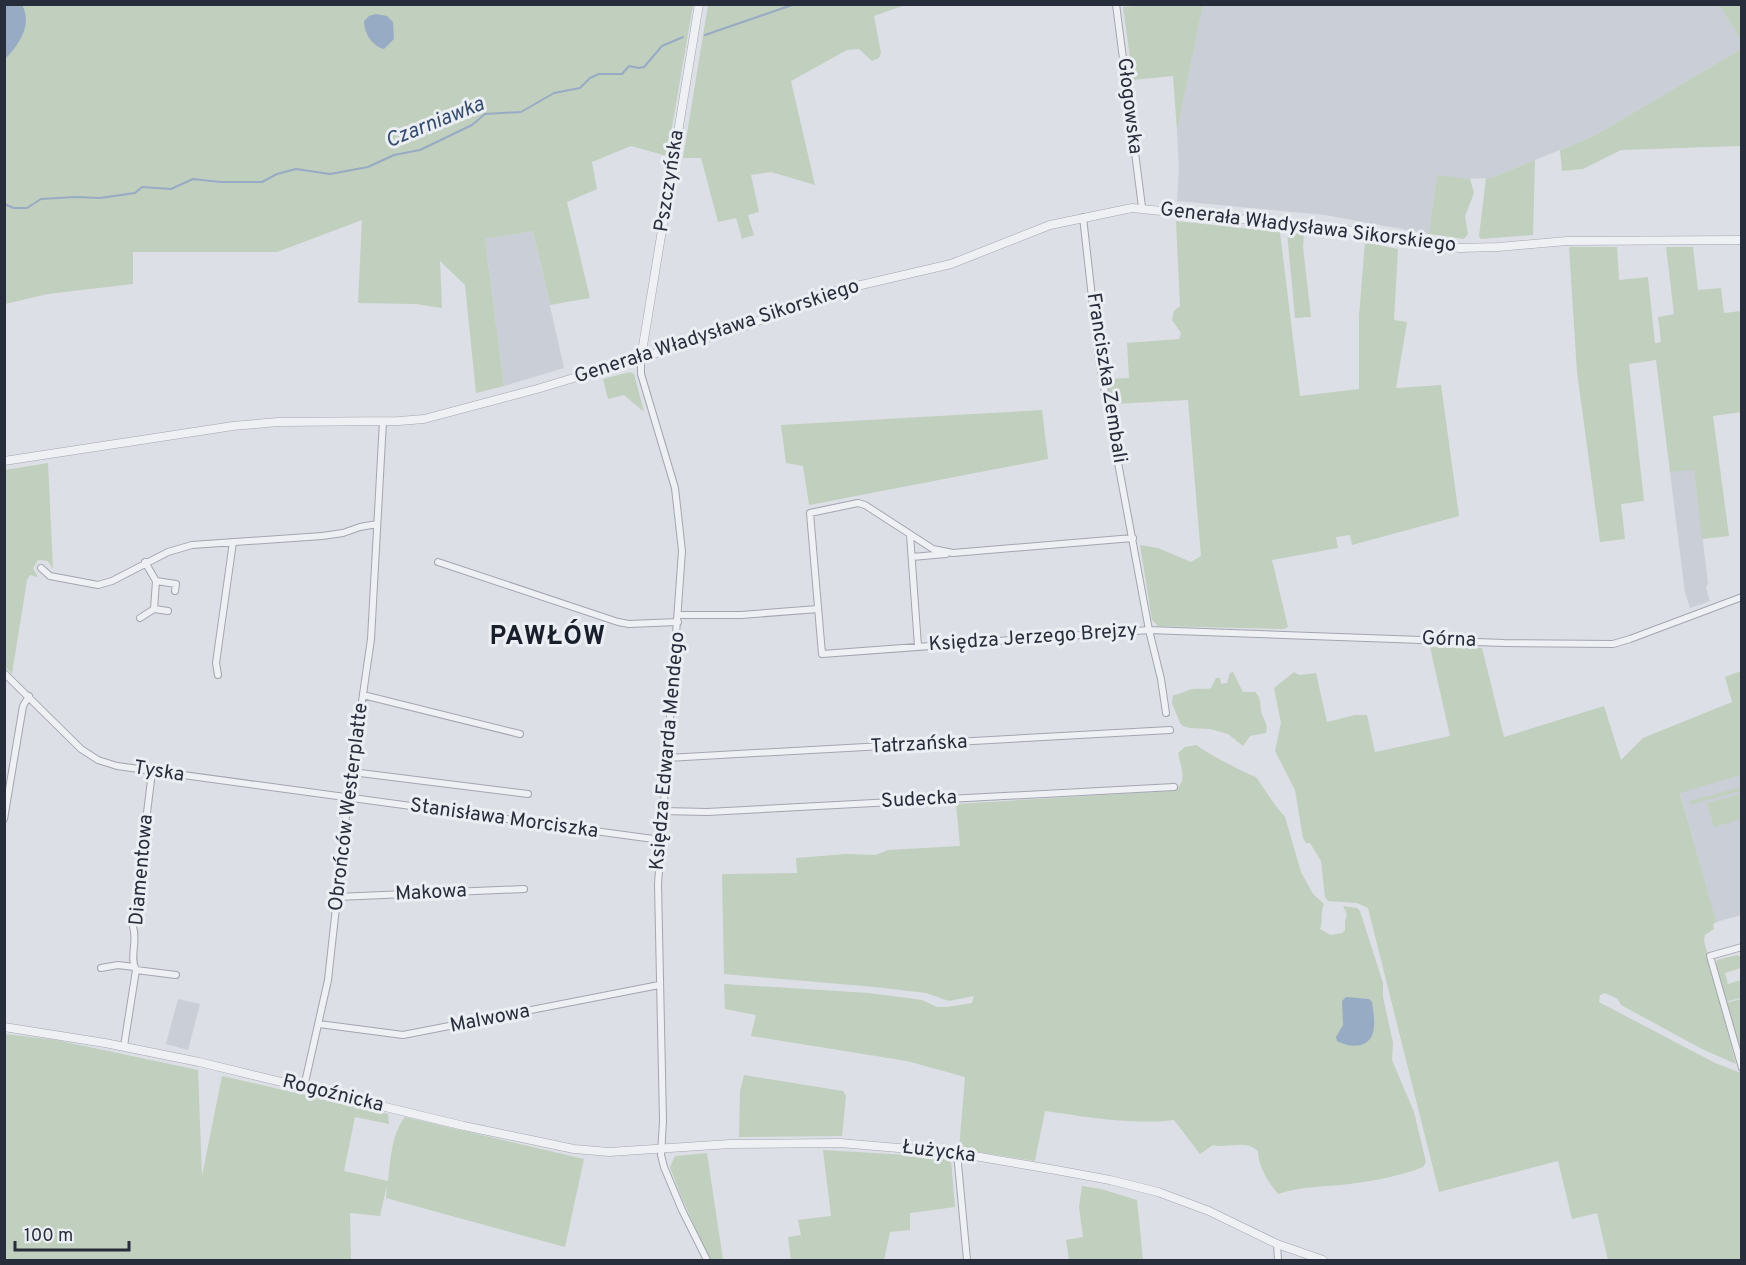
<svg xmlns="http://www.w3.org/2000/svg" width="1746" height="1265" viewBox="0 0 1746 1265" font-family="Overpass,sans-serif">
  <rect width="100%" height="100%" fill="#dcdfe5"/>
  <path fill="#caced7" d="M1203 5H1719L1741 40V49L1594 136 1491 178 1462 179 1437 176 1429 234 1325 215 1177 201 1179 168 1177 131Z
    M533 231 564 368 504 386 485 239Z
    M1694 469 1708 583 1706 588 1710 601 1690 608 1685 593 1670 472Z
    M1741 775V915L1716 922 1680 792Z
    M178 999 200 1004 188 1050 166 1044Z"/>
  <path fill="#c1cfbe" d="M4 5H693L667 156 631 146 592 162 597 189 567 202 590 298 550 305 533 231 485 239 504 386 476 393 465 285 440 261 442 308 416 304 358 303 362 220 277 252H133V284L48 294 5 304Z
    M708 5H905L874 16 881 53 879 58 872 61 859 49 847 50 791 81 815 185 771 172 751 175 759 212 748 215 754 235 742 239 736 218 718 222 701 158H683Z
    M1148 5H1203L1177 131 1173 76 1133 80 1123 7Z
    M1719 5H1741V40Z
    M1741 49V146L1621 150 1583 169 1562 171 1560 150 1594 136Z
    M1535 160 1533 235 1481 239 1479 236 1486 178H1491Z
    M1437 175 1470 179 1474 193 1465 216 1468 234 1464 239 1429 234Z
    M1176 221 1280 232 1300 396 1359 389V316L1365 242 1398 249 1394 320 1407 322 1396 388 1441 385 1459 516 1352 545 1350 535 1336 537 1338 548 1272 560 1288 627 1284 629 1158 626 1152 620 1140 545 1158 548 1191 562 1201 556 1188 400 1115 404 1117 417 1114 418 1101 346 1104 345 1109 379 1129 378 1127 343 1179 339 1181 333 1172 320 1174 311 1180 306Z
    M1287 232 1304 234 1303 247 1311 317 1295 318Z
    M1569 247H1617L1619 280 1648 277 1655 343 1661 342 1658 317 1674 314 1666 247H1693L1698 290 1721 288 1724 313 1741 311V412L1713 416 1729 536 1702 539 1694 470 1670 472 1656 360 1629 364 1644 501 1621 504 1625 539 1600 542 1577 372Z
    M630 372 634 374 644 412 624 395 608 399 603 379Z
    M1042 410 1048 459 809 505 803 466 786 463 781 425Z
    M48 463 53 569 48 561 38 560 33 568 38 577 30 575 27 580 12 674 4 666 5 470Z
    M1430 647 1482 648 1504 737 1604 706 1621 760 1643 738 1732 702 1725 677 1741 671V775L1680 793 1716 921H1718L1713 924 1714 929 1705 935 1704 941 1736 1064 1702 1049 1621 1005 1618 999 1605 993 1600 995 1599 1002 1715 1063 1741 1073V1260H1608L1597 1213 1572 1219 1558 1161 1439 1192 1368 908 1357 903 1328 901 1325 897 1321 861 1310 843H1306L1303 838 1295 790 1275 751 1281 723 1274 688 1294 672 1299 675 1316 673 1327 722 1355 715H1367L1375 752 1450 736Z
    M1233 672 1243 692H1255C1261 698 1260 702 1261 710 1262 719 1269 723 1266 733L1250 736 1243 746 1228 734 1210 729 1190 728 1183 726 1180 723 1172 703 1173 695C1181 695 1187 689 1194 689 1201 688 1205 690 1211 688L1216 678H1220L1221 684 1227 683 1230 673Z
    M1197 745C1202 751 1249 775 1256 777L1275 805 1285 817 1301 872 1313 894 1324 904C1320 913 1323 922 1320 929L1331 935 1342 933 1345 930V921L1347 914 1343 906 1357 908 1360 911 1383 983V997L1393 1043 1392 1060 1414 1112 1426 1162 1423 1167C1400 1176 1374 1181 1349 1184 1326 1187 1301 1186 1278 1194 1268 1182 1258 1166 1258 1151 1244 1139 1228 1149 1213 1145L1200 1154 1174 1120C1131 1125 1087 1117 1045 1111L1035 1161 959 1149 965 1077 907 1061 751 1036 756 1015 725 1009 724 984 869 993 922 1000 937 1007H947L972 1003 974 996 949 1001 926 993 875 987 724 974 722 874 797 873 796 858 846 854 876 855 888 850 960 846 956 804 1170 791C1190 785 1181 769 1178 753L1185 747Z
    M1741 787V791L1690 805 1689 801Z
    M1741 794V819L1714 827 1707 803Z
    M1737 955 1741 957V968L1725 973 1728 984 1741 980V998L1725 1002 1716 963 1717 960Z
    M1741 999V1063L1725 1003Z
    M5 1034 56 1040 198 1070 202 1176 222 1076 388 1114 389 1124 355 1117 344 1171 388 1181C391 1159 391 1135 405 1117L584 1159 565 1247 386 1198 387 1185 380 1216 350 1213 351 1260H5Z
    M744 1075 843 1091 846 1096 842 1136 739 1137 740 1091Z
    M823 1150 908 1155 951 1160 955 1207 910 1213V1230L890 1232 884 1260H791L788 1237 801 1235 798 1220 831 1216Z
    M707 1153 723 1260H710L680 1194 670 1167 675 1156Z
    M1082 1186 1101 1189 1137 1200 1143 1260H1069L1066 1240 1083 1237 1079 1207Z"/>
  <path fill="#98abc4" d="M5 4 22 5C33 25 19 45 5 59Z
    M376 14 387 16 393 22 394 39 384 49C372 46 364 33 364 21L369 16Z
    M1346 997 1369 999 1372 1002C1374 1016 1379 1040 1361 1045 1352 1047 1345 1045 1337 1041L1336 1037 1343 1025 1342 1001Z"/>
  <g fill="none" stroke-linecap="round" stroke-linejoin="round">
    <path stroke="#98abc4" stroke-width="2" d="M705 35 795 4
      M4 204 14 208H27L41 199 76 197 100 198 135 193 142 187 171 189 193 179 220 182H262L277 174 296 169 330 174 368 167 394 155 420 150 472 125 485 114 521 112 554 93 580 88 590 78 599 74H622L629 66 639 68 644 67 662 46 683 37"/>
    <g stroke="#a2a6af" stroke-width="8">
      <path id="minor" d="M1116 4 1142 207
        M1083 217 1099 360 1149 630 1161 679 1166 713
        M641 358V374L675 488 682 551 658 884 663 1121 661 1155 664 1167 682 1210 707 1260
        M910 535 918 646
        M1133 538 953 553 933 549 865 505 858 503 810 513 822 654 1149 630 1504 643 1613 644 1630 639 1742 597
        M912 557 946 554
        M145 562 156 581 154 609 168 611
        M438 562 618 622 629 624 678 622
        M41 568 50 576 98 585 112 581 168 552 192 545 322 536 343 533 360 527 377 524
        M156 581 176 584 175 591
        M679 615H741L818 609
        M140 618 154 609
        M4 673 81 749 98 760 117 766 661 840
        M218 675 216 663 233 542
        M363 695 520 734
        M667 758 1170 730
        M352 772 528 794
        M663 811 707 812 1174 787
        M4 819 23 706 29 696
        M337 897 524 889
        M1742 947 1710 956 1742 1068
        M101 968 118 965 134 967
        M136 970C129 957 138 941 133 927L152 772
        M319 1024 403 1035 659 985
        M124 1046 136 970 176 975
        M304 1087 328 980 348 798 371 639 383 421
        M957 1153 967 1260
        M1277 1244 1278 1260"/>
    </g>
    <g stroke="#a2a6af" stroke-width="9">
      <path id="tertiary" d="M641 358 699 4
        M4 461 233 426 278 422 399 421 424 419 537 389 743 327 831 292 951 264 1050 225 1132 208 1347 230 1430 245 1460 248 1498 247 1567 241 1742 240
        M4 1027 105 1043 199 1062 464 1126 574 1149 609 1152 730 1144 840 1143 957 1153 1056 1170 1110 1180 1158 1192 1209 1211 1277 1244 1323 1260"/>
    </g>
    <use href="#minor" stroke="#eef0f4" stroke-width="6"/>
    <use href="#tertiary" stroke="#eef0f4" stroke-width="8"/>
  </g>
  <g text-anchor="middle" dominant-baseline="central" stroke-width="6" stroke-linejoin="round" paint-order="stroke">
    <g font-size="20" fill="#272d3b" stroke="#ebeef3">
      <text transform="translate(1129 106) rotate(83)">Głogowska</text>
      <text transform="translate(670 181) rotate(-81)">Pszczyńska</text>
      <text transform="translate(1308 228) rotate(7)">Generała Władysława Sikorskiego</text>
      <text transform="translate(717 332) rotate(-18)">Generała Władysława Sikorskiego</text>
      <text transform="translate(1106 378) rotate(81)">Franciszka Zembali</text>
      <text transform="translate(1033 638) rotate(-4)">Księdza Jerzego Brejzy</text>
      <text transform="translate(1449 640) rotate(2)">Górna</text>
      <text transform="translate(919 745) rotate(-3)">Tatrzańska</text>
      <text transform="translate(668 751) rotate(-85)">Księdza Edwarda Mendego</text>
      <text transform="translate(159 772) rotate(9)">Tyska</text>
      <text transform="translate(919 800) rotate(-3)">Sudecka</text>
      <text transform="translate(349 807) rotate(-83)">Obrońców Westerplatte</text>
      <text transform="translate(504 819) rotate(8)">Stanisława Morciszka</text>
      <text transform="translate(142 870) rotate(-85)">Diamentowa</text>
      <text transform="translate(431 893) rotate(-3)">Makowa</text>
      <text transform="translate(490 1019) rotate(-11)">Malwowa</text>
      <text transform="translate(333 1094) rotate(14)">Rogoźnicka</text>
      <text transform="translate(939 1152) rotate(7)">Łużycka</text>
    </g>
    <g font-size="21" font-style="italic" fill="#334a6c" stroke="#ebeef3">
      <text transform="translate(435 123) rotate(-22)">Czarniawka</text>
    </g>
    <g font-size="26" font-weight="bold" letter-spacing="1.5" fill="#191e2b" stroke="#ebeef3">
      <text x="548" y="637">PAWŁÓW</text>
    </g>
  </g>
  <rect width="1746" height="1265" fill="none" stroke="#272d3b" stroke-width="12"/>
  <path d="M15 1241v9h114v-9" fill="none" stroke="#272d3b" stroke-width="3"/>
  <text x="24" y="1241" font-size="18" fill="#272d3b" stroke="#ebeef3" stroke-width="4.5" paint-order="stroke">100 m</text>
</svg>
